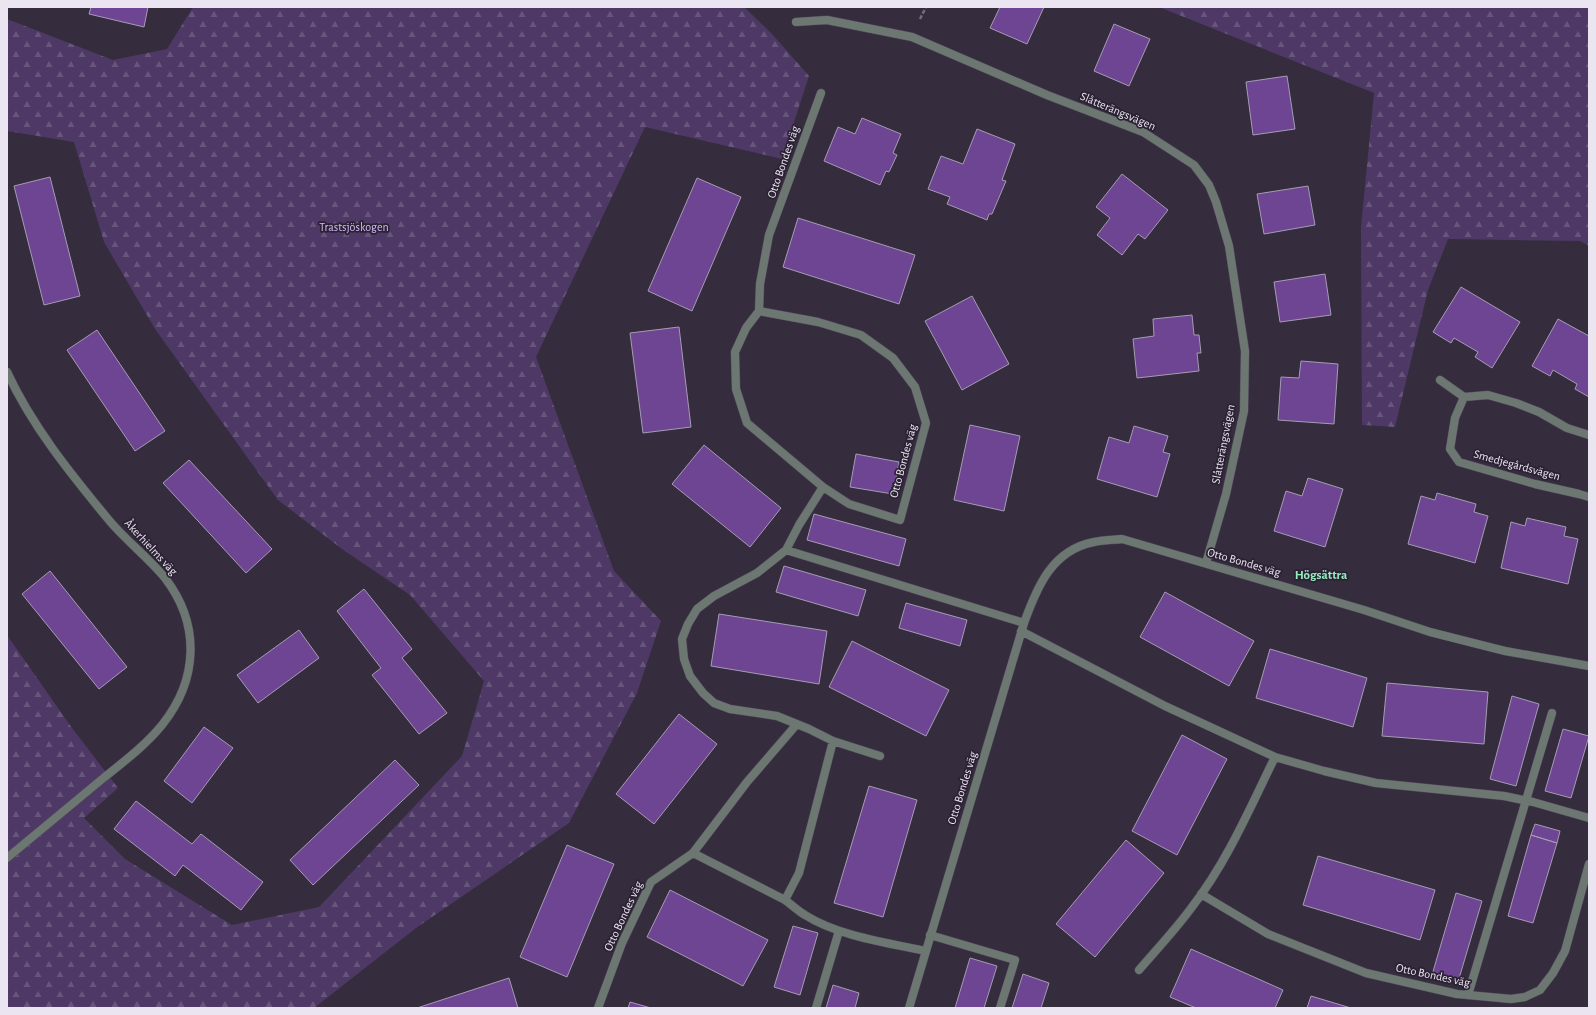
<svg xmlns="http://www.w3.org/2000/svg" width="1596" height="1015" viewBox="0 0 1596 1015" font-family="'Alegreya Sans',sans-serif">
  <defs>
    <pattern id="forest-firs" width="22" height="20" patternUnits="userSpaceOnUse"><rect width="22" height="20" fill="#4e3865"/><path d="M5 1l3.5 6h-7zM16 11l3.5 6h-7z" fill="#68557c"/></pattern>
  </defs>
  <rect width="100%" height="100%" fill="#352c3e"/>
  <path fill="url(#forest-firs)" d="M193 7H744L772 34 809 76 782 159 645 127 536 357 614 571 661 621 637 693 569 823 416 928 314 1008H7V635L72 728 118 788 84 818 125 859 232 925 319 907 462 756 484 681 410 595 342 549 278 500 155 329 104 242 74 142 7 131V19L113 60 167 49Z
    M1159 7H1589V246L1580 241 1448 239 1428 290 1395 427 1362 425 1361 227 1374 93Z"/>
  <path fill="#6d4592" stroke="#a69cb3" d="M91 7H148L144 27 89 14Z
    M1000 7H1044L1027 44 990 28Z
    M1114 24 1150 39 1129 86 1094 71Z
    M1287 76 1295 129 1253 135 1246 82Z
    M862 118 901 134 893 153 897 155 889 172 886 171 880 185 824 161 838 127 855 134Z
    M977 129 1015 144 1002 180 1006 181 992 214H989L987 220 947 204 950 197 928 189 941 156 963 164Z
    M1122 174 1168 210 1145 239 1138 234 1122 255 1097 235 1110 218 1096 207Z
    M50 177 80 296 44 305 14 186Z
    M697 178 741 197 692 311 648 291Z
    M1308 186 1315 225 1264 234 1257 194Z
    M798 218 915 255 899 304 783 267Z
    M1325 274 1331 315 1280 322 1274 282Z
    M1461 287 1520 322 1492 368 1475 357 1478 352 1454 338 1451 343 1433 332Z
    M972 296 1009 364 962 390 925 321Z
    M1192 315 1194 335H1199L1201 353H1197L1199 371 1137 378 1133 339 1154 336 1153 319Z
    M1558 319 1589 336V397L1575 389 1577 384 1553 370 1550 376 1532 366Z
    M679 327 691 427 643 433 630 333Z
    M97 330 165 431 135 451 67 350Z
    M1301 361 1338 364 1334 424 1278 420 1281 377 1299 378Z
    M970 425 1020 436 1004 511 954 500Z
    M1134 426 1168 436 1163 452 1170 454 1157 497 1097 479 1109 437 1129 443Z
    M704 445 781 508 750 547 672 484Z
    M856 454 899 462 893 494 850 487Z
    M189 460 272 549 246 573 163 483Z
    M1308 478 1343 489 1325 547 1274 531 1286 491 1302 496Z
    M1437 493 1476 504 1474 512 1488 516 1475 563 1408 544 1421 496 1435 500Z
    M814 514 906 539 899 566 807 540Z
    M1527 518 1566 527 1564 536 1578 539 1568 584 1501 568 1511 522 1525 526Z
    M784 566 866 590 858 616 776 592Z
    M50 571 127 667 99 689 22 594Z
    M364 589 412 649 402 658 447 713 419 734 372 675 381 668 337 611Z
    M1165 592 1254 641 1229 686 1140 637Z
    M906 603 967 620 960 646 899 628Z
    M719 614 827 631 819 684 711 666Z
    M299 630 319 658 258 703 237 675Z
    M852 641 949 690 926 736 829 687Z
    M1270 649 1367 678 1353 727 1256 698Z
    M1387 683 1488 692 1484 744 1382 736Z
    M1512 696 1539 704 1516 786 1490 779Z
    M679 714 717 744 654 824 616 794Z
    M204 727 233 748 192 803 164 781Z
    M1563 729 1589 736 1571 798 1545 791Z
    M1182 735 1227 759 1177 855 1132 831Z
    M395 760 419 785 313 885 290 860Z
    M869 786 917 800 883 917 834 903Z
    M136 801 192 844 201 834 263 882 241 910 183 865 175 876 114 829Z
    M1535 824 1560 831 1557 843 1531 835Z
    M1531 835 1557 843 1533 923 1508 916Z
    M1126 840 1164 873 1095 957 1056 924Z
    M567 845 614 864 567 977 520 957Z
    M1318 856 1435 890 1420 940 1303 905Z
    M670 890 768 940 743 986 647 937Z
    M1456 893 1482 901 1458 982 1432 975Z
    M793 926 818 933 800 995 774 987Z
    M1191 949 1283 990 1275 1008H1196L1170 997Z
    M970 958 997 966 984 1008H955Z
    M1023 974 1049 983 1041 1008H1012Z
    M509 978 518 1008H417Z
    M833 985 859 993 855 1008H826Z
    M1311 996 1351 1008H1307Z
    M630 1002 651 1008H628Z"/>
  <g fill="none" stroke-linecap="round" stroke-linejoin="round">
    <g stroke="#524a5b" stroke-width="9">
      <path id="service" d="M930 935 1015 960 1000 1008
        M1468 995 1552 713"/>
    </g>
    <g stroke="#524a5b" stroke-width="9">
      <path id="minor" d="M796 22 827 20 912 37 1047 95 1143 132 1194 165 1209 185 1216 202 1229 246 1245 351 1244 411 1226 494 1206 563
        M821 93 769 235 760 284 759 311 746 328 735 352 736 389 747 423 823 487
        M759 311 818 322 861 335 893 358 915 387 926 423 900 520 849 504 823 487 799 525 786 550 757 573 714 596 697 609 688 624 682 639 684 659 690 676 703 693 714 703 730 709 777 716 809 729 833 741 880 756
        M7 372C32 426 70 473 108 519 125 540 148 557 165 578 201 625 198 680 162 725 145 746 122 763 101 780 70 806 38 832 7 858
        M1440 380 1464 397 1488 395 1516 403 1539 412 1567 428 1589 435
        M1464 397 1455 418 1450 449 1459 462 1535 484 1579 494 1589 497
        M786 550 1024 623
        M1021 631 1165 706 1275 757 1324 771 1376 783 1504 796 1533 802 1589 818
        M833 741 799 873 785 900C792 905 798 911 805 915 838 936 888 943 926 951
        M1201 894 1268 934 1366 973 1457 994 1511 999 1525 997 1540 990 1553 973 1565 951 1589 864
        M785 900 693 853 747 782 797 724
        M1139 970C1157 949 1176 929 1192 907 1227 862 1250 808 1275 757
        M598 1008 622 943 651 882 693 853
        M816 1008 839 931
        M909 1008 1024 623C1037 587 1052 550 1094 542 1103 540 1113 540 1122 539L1364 610 1430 632 1505 651 1589 666"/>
    </g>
    <path stroke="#756d7d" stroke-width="2.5" stroke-dasharray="4 2" stroke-linecap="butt" d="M920 19 926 7"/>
    <use href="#service" stroke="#6d7772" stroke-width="8"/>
    <use href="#minor" stroke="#6d7772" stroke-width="8"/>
  </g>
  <g text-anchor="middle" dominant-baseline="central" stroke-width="3.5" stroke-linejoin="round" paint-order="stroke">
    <g font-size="12" fill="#ebe5f1" stroke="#2b2234">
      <text transform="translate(1118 111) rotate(23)">Slåtterängsvägen</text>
      <text transform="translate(783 162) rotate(-71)">Otto Bondes väg</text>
      <text transform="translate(1223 444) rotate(-79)">Slåtterängsvägen</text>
      <text transform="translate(903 461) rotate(-75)">Otto Bondes väg</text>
      <text transform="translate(1517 465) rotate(15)">Smedjegårdsvägen</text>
      <text transform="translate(151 547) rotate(47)">Åkerhielms väg</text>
      <text transform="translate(1244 562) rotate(16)">Otto Bondes väg</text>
      <text transform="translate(962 788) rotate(-73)">Otto Bondes väg</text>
      <text transform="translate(623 916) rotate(-65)">Otto Bondes väg</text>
      <text transform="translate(1433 975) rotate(12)">Otto Bondes väg</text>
    </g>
    <g font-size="12" fill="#d8bafa" stroke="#2b2234">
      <text x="354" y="227">Trastsjöskogen</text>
    </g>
    <g font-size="13" font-weight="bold" fill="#98ecc2" stroke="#2b2234">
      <text x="1321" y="575">Högsättra</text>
    </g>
  </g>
  <rect width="1596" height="1015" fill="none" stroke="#ebe5f1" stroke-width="16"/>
</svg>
